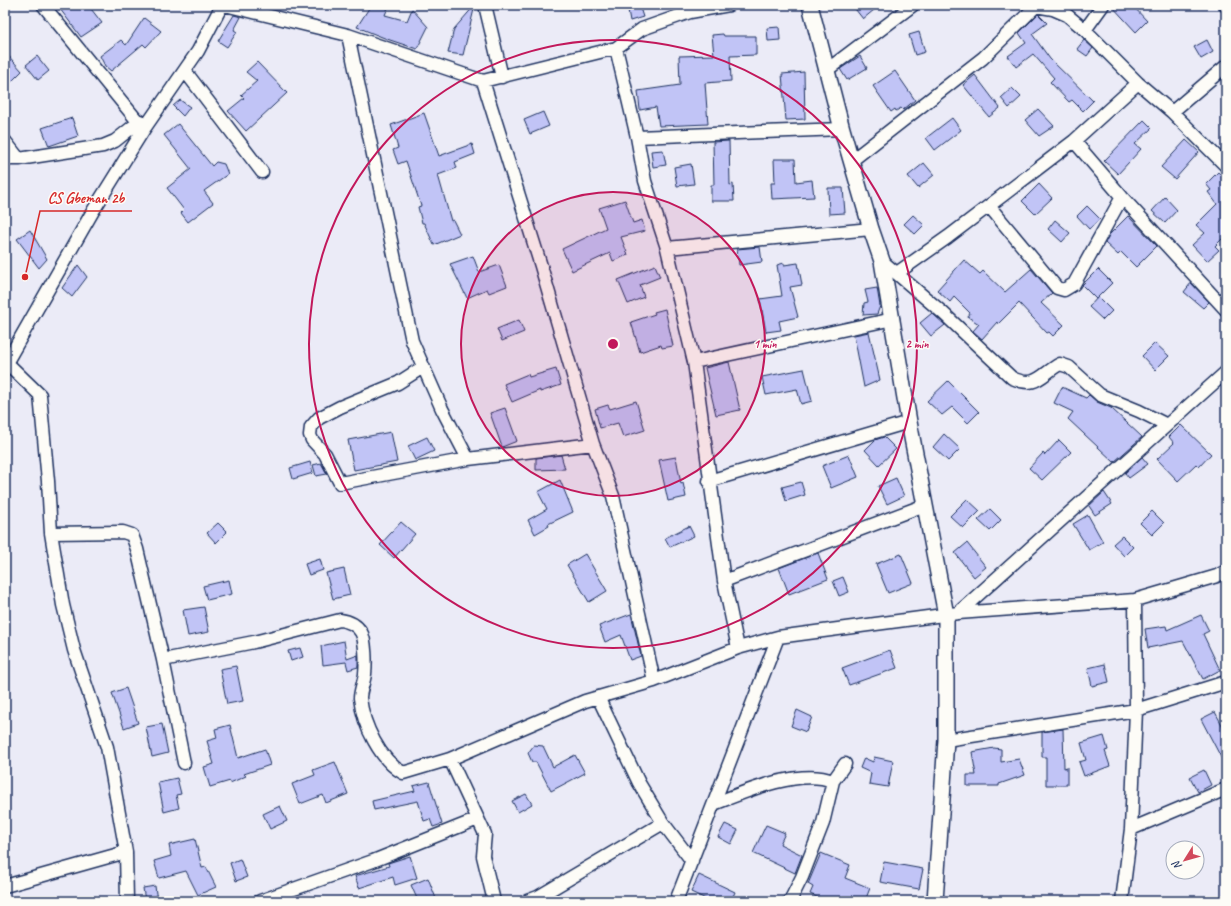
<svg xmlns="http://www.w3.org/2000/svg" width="1231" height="906" viewBox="0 0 1231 906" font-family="Caveat,sans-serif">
  <rect width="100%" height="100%" fill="#ebebf7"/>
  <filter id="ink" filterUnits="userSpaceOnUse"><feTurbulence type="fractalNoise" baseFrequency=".025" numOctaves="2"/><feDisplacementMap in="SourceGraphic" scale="8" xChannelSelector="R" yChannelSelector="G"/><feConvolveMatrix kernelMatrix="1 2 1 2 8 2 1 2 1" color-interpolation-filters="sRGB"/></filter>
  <g filter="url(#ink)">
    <path fill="#c1c4f6" stroke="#1b2f5e" d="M57 5H88L102 23 81 37Z
      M371 5H389L385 15 407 21 412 9 428 27 417 49 387 39 357 27Z
      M475 5 463 55 448 53 454 29Z
      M852 5H880L863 19Z
      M1111 5H1132L1147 21 1136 32Z
      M640 8 643 17 630 21 628 10Z
      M1038 14 1047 23 1032 34 1050 59 1093 101 1083 111 1072 100 1069 102 1050 82 1054 78 1033 54 1016 67 1008 56 1026 43 1019 33Z
      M234 15 241 17 234 30 237 32 227 47 218 41Z
      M144 18 161 31 146 47 143 44 111 71 105 66 100 56 121 40 126 45Z
      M779 27 780 40 768 41 767 28Z
      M919 32 925 52 915 55 909 35Z
      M723 34 724 36H756V55L730 56 731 81 705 83 708 124 659 126 656 107 640 110 638 91 680 85 679 56 714 55 712 35Z
      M1084 40 1093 48 1087 56 1077 49Z
      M1207 40 1213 52 1201 59 1194 47Z
      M5 52 22 71 10 83 5 77Z
      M37 56 49 71 38 80 26 65Z
      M860 56 867 68 847 80 840 69Z
      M257 62 287 93 246 131 228 111 244 98 241 95 257 81 246 72Z
      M895 71 915 100 903 110 901 108 896 111 895 109 891 112 873 86Z
      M804 72 805 119 786 120 782 74Z
      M975 75 1000 108 989 117 963 85Z
      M1012 88 1021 97 1009 108 1001 98Z
      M180 100 190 107 183 116 173 106Z
      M1038 109 1054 126 1039 136 1025 120Z
      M543 112 549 126 530 134 524 120Z
      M424 113 439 156 472 144 475 154 455 162 457 168 438 175 451 221 453 220 460 234 434 245 424 223H422L418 207 421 206 406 161 398 164 393 150 398 148 391 125Z
      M72 118 78 136 49 146 42 128Z
      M952 118 961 130 935 150 926 138Z
      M1144 120 1152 128 1135 144 1141 149 1118 174 1104 161Z
      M178 124 212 166 216 162 224 164 228 174 204 191 213 203 188 222 181 213 184 210 167 188 191 169 164 135Z
      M1186 140 1199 152 1175 179 1161 167Z
      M729 141 730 185 733 184 734 201H711V185H714L713 142Z
      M663 150 666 165 653 167 651 151Z
      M774 159H795L796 182 812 180 814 197 772 199 771 183H775Z
      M924 163 934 175 918 188 908 176Z
      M691 164 694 184 677 186 674 167Z
      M1218 172 1226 180V235L1215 246 1219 250 1207 261 1192 245 1205 233 1196 225 1217 204 1208 192 1211 190 1206 184Z
      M1039 184 1052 198 1035 214 1022 201Z
      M828 188H843L845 213 829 214Z
      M1165 197 1177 210 1165 223 1152 211Z
      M625 200 633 223 642 220 645 231 621 237 628 255 613 261 610 253 572 271 562 249 606 228 599 208Z
      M1087 206 1100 219 1089 229 1077 216Z
      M913 215 924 225 915 234 904 224Z
      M1128 216 1157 246 1136 267 1121 252 1118 255 1105 243 1109 235Z
      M1055 220 1070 233 1062 242 1048 229Z
      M30 230 47 259 39 268 17 239Z
      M760 247 762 262 739 265 737 249Z
      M473 256 479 272 499 265 507 286 489 293 487 289 467 298 450 264Z
      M964 260 980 274 983 271 1005 292 1031 269 1052 293 1041 303 1064 325 1053 336 1049 332 1047 333 1019 303 998 324 997 322 982 339 973 331 979 324 968 317 970 313 954 297 950 302 937 290Z
      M784 263V265L798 263 802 285 790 287 798 317 779 321 781 330 766 332 760 299 782 296 777 265Z
      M78 265 87 277 72 297 62 288Z
      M655 265 660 277 640 285 644 297 628 304 618 280Z
      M1098 269 1112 283 1096 299 1082 285Z
      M1191 283 1209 302 1203 308 1184 292Z
      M877 288 880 306 877 314 863 315 864 303 868 302 865 290Z
      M1098 297 1112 311 1103 320 1089 307Z
      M665 309 673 346 662 348 661 345 640 352 631 322 655 314 654 312Z
      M932 313 945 325 931 336 920 323Z
      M519 320 524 332 502 341 497 329Z
      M869 332 880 380 864 387 854 335Z
      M1155 343 1169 356 1155 370 1142 356Z
      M729 362 740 410 716 415 705 368Z
      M556 369 561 385 540 392V390L512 402 504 384 528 374 529 377Z
      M804 369 812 401 801 404 797 389 766 395 762 377Z
      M948 381 979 412 968 423 952 407 942 415 927 401Z
      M1062 387 1086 398 1089 395 1097 402 1111 408 1142 437 1114 462 1068 419 1073 412 1054 403Z
      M636 401 645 430 623 437 618 423 600 428 595 409 608 405 610 409Z
      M505 408 517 441 502 447 490 413Z
      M1181 425 1211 454 1199 467 1196 464 1178 481 1157 459 1174 443 1169 437Z
      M391 432 397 462 354 470 348 440Z
      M944 434 960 449 948 461 933 447Z
      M427 437 434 451 415 460 408 446Z
      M884 437 896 449 879 465 865 450 875 440Z
      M1059 440 1071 452 1042 480 1029 468 1043 453 1045 455Z
      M561 455 565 469 536 470V458Z
      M849 455 858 477 831 488 822 466Z
      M676 457 681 484 683 483 686 497 668 501 659 460Z
      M1142 457 1148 464 1129 478 1125 473Z
      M310 462 313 473 293 479 290 468Z
      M321 463 327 474 316 476 313 465Z
      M896 478 904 496 887 504 878 486Z
      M560 480 573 512 548 524 549 526 535 534 528 520 547 509 538 492Z
      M801 482 805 495 786 501 782 487Z
      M1104 492 1112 504 1095 515 1089 506Z
      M967 499 980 511 963 528 950 516Z
      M990 509 1001 520 990 531 978 520Z
      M1152 511 1164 523 1152 535 1140 523Z
      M1088 515 1103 542 1089 550 1073 524Z
      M401 522 415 534 394 558 380 545Z
      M218 523 227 532 216 543 207 533Z
      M689 526 694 536 670 547 665 538Z
      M1122 536 1133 547 1124 556 1113 544Z
      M967 543 986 567 974 577 955 553Z
      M818 553 828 579 789 594 779 568Z
      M585 554 607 591 589 602 567 565Z
      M901 554 913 583 888 593 876 564Z
      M320 559 323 570 309 575 305 564Z
      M344 569 350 595 333 599 326 573Z
      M843 577 849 592 839 596 833 581Z
      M229 580 232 594 207 600 203 586Z
      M204 607 209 632 188 636 183 610Z
      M631 614 641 656 630 660 621 635 605 642 599 626Z
      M1201 615 1209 631 1203 634 1220 670 1203 679 1183 641 1148 648 1145 629 1166 626 1167 630Z
      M344 641 347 659 358 655V667L348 670 346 662 323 665 321 646Z
      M300 648 303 657 291 661 288 651Z
      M890 650 897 668 849 685 842 668Z
      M1105 664 1109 682 1092 686 1088 668Z
      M236 666 243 701 227 704 220 669Z
      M126 688 138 723 124 728 112 693Z
      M797 710 812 717 806 732 791 726Z
      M1215 712 1226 732V767L1201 719Z
      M162 724 168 753 152 757 146 727Z
      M230 725 238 758 265 749 270 765 244 774 246 776 230 783V781L210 787 204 767 214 764 207 741 217 738 215 729Z
      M1063 729 1064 768 1067 767V785H1046V757H1042V732Z
      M1104 736 1108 750 1105 751 1110 766 1084 776 1079 762 1086 760 1081 743Z
      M534 745 543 746 553 767 575 755 585 773 551 791 536 762H532L528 753Z
      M994 748 1001 749V762L1019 759 1025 775 999 784V786H967V775H976L972 752Z
      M874 757 893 761 888 787 869 784 871 773 860 768 864 758 873 762Z
      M335 762 348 794 326 803 323 795 300 804 292 784 315 775 313 770Z
      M1204 770 1211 785 1198 792 1190 777Z
      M177 778 181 794 176 795 179 808 164 812 158 782Z
      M429 782 442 824 433 827 430 819 424 821 418 801 374 810 372 801 415 791 413 786Z
      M526 794 532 804 518 812 512 801Z
      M280 806 287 821 270 829 263 814Z
      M725 824 738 830 731 844 718 837Z
      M766 825 785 833 780 844 802 855 795 873 753 853Z
      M195 839 202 868 206 867 216 887 198 895 186 871 159 878 154 861 171 856 169 845Z
      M821 853 850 865 845 878 870 888 865 901H826L810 894 813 887 808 884Z
      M410 856 417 878 395 885 393 877 359 888 355 876 389 866 388 863Z
      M240 859 247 877 236 881 230 863Z
      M884 862 923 869 919 889 880 882Z
      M699 875 735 892 731 901H710L691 892Z
      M428 878 437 901H418L411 885Z
      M155 886 157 901H145L143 888Z"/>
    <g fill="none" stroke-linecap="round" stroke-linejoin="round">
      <g stroke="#1b2f5e" stroke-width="15">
        <path id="minor" d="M43 5 144 129
          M225 5 348 35 483 81 616 48 642 29 690 12 729 5
          M485 5 502 77
          M1225 5 1226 6
          M1085 30 1103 5
          M348 35 412 341 442 409 468 459
          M616 48 637 137 645 181 667 248 694 362 724 581 738 648
          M827 70 913 5
          M185 71 262 172
          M483 81 541 266 593 444 613 496 654 681
          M1172 112 1226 66
          M637 137 842 129
          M5 141 19 159
          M1074 141 1122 197 1226 310
          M5 159H19L103 146 115 141 140 121
          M851 161 983 58 1036 6 1053 9 1067 15 1085 30 1138 83 1172 112 1226 166
          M989 206 1057 288 1064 290 1074 284 1122 197
          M667 248 871 229
          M882 261 943 313 1012 378C1037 389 1040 375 1060 364L1069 367 1100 395 1139 411 1167 425
          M897 273 948 237 1074 141 1138 83
          M5 361 40 395 48 481 51 533 63 605 74 650 107 747 126 852 127 901
          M694 362 893 319
          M5 365 93 211 144 129 198 51 222 5
          M423 367 398 383 340 407 319 418 311 427 310 435 312 440 325 454 340 483 468 459 593 444
          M709 481 909 422
          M51 533 123 532 132 535 137 549 163 660 184 763
          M724 581 925 505
          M958 613 1226 372
          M163 660 254 642 340 620C348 621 356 624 361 632 366 640 366 665 365 674 364 682 360 691 360 698 363 725 380 760 403 773L450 759 585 701 654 681 738 648 778 637 958 613 1135 600 1217 576 1226 571
          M598 697 639 783 663 823 692 861
          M946 740 1136 710 1226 682
          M450 759 485 834 483 856 494 901
          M714 804C746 791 800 768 833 781
          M1131 829 1226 789
          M5 886 126 852
          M260 901 373 861 478 819
          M527 901 538 897 663 823
          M676 901 778 637
          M790 901 802 877 823 823 833 781 845 764
          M1122 901 1131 829 1136 710 1135 600"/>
      </g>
      <g stroke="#1b2f5e" stroke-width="18">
        <path id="tertiary" d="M810 5 842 129 871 229 882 261 909 422 946 615V740L935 901"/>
      </g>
      <use href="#minor" stroke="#fdfcf7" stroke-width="12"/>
      <use href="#tertiary" stroke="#fdfcf7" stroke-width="15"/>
    </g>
  </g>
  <circle cx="613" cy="344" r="152" fill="#c2185b" fill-opacity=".12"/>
  <g fill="none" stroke="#c2185b" stroke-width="2">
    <circle cx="613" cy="344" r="152"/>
    <circle cx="613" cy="344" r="304"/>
  </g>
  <circle cx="613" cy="344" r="6" fill="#c2185b" stroke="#fdfcf7" stroke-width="2"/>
  <g font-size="12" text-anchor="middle" font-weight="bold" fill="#c2185b" stroke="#fdfcf7" stroke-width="3" stroke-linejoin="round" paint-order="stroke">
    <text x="765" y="348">1 min</text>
    <text x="917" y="348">2 min</text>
  </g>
  <path fill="none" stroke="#d62828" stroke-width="1.5" d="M25 277L40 211H132"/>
  <circle fill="#d62828" stroke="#fdfcf7" stroke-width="1.5" cx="25" cy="277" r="4"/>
  <g font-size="15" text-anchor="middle" font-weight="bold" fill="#d62828" stroke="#fdfcf7" stroke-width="3" stroke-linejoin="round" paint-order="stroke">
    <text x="86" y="203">CS Gbeman 2b</text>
  </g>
  <rect width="1231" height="906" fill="none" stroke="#fdfcf7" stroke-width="20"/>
  <rect x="10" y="10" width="1211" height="886" fill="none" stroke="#1b2f5e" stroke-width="1.5" filter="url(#ink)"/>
  <g transform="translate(1185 860) rotate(233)"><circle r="19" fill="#fdfcf7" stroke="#a3aaba"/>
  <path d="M0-3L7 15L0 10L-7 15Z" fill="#d1495b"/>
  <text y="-6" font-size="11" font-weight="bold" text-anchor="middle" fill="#1b2f5e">N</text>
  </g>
</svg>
